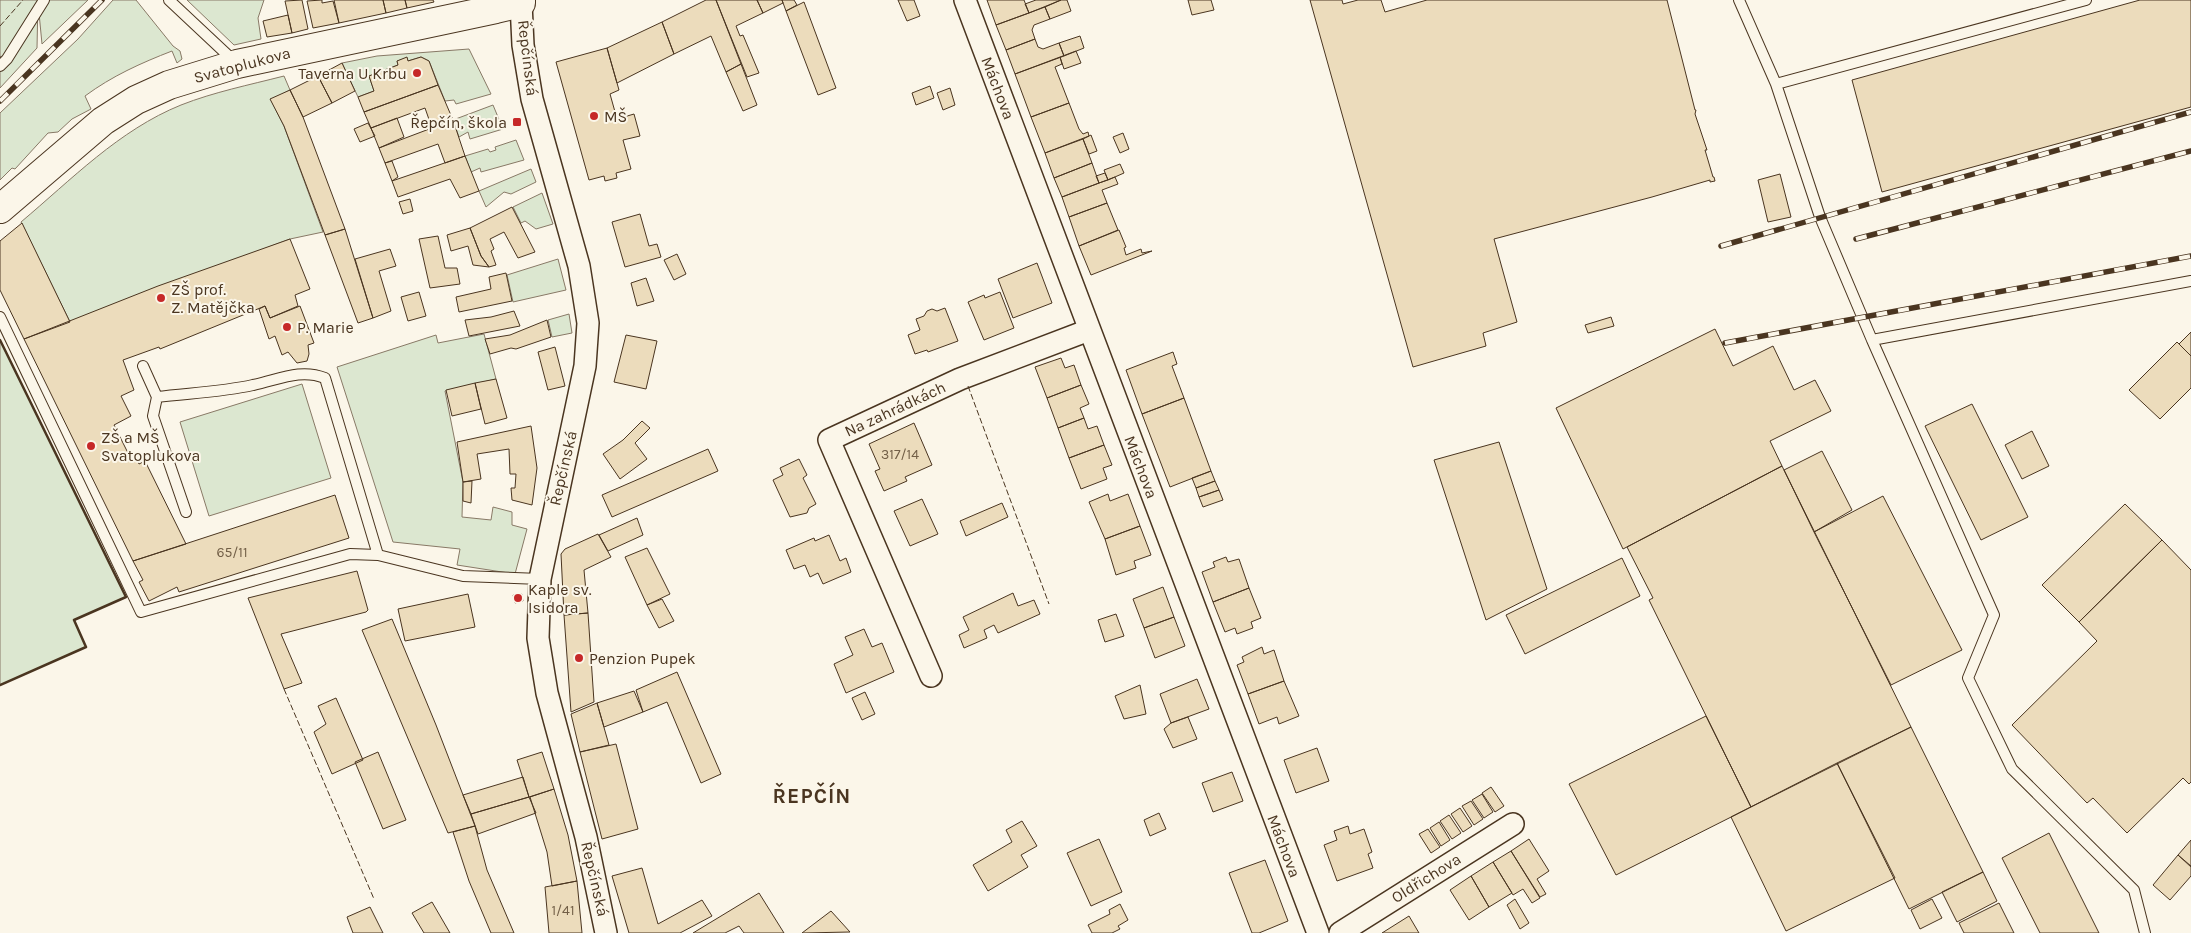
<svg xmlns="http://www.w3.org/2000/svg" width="2191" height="933" viewBox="0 0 2191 933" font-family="Karla,sans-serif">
  <rect width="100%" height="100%" fill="#fbf6e9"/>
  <path fill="#dce7d0" stroke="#887966" d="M0 0H38L37 48 0 88Z
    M44 0H88L42 44 39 13Z
    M113 0H136L173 46 180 51 182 59 177 63 172 51C141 63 112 76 85 96L91 109 72 119 58 132 48 133 15 169 12 168 0 180V113L78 39Z
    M187 0H264L258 18 261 39 234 45Z
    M469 49 491 94 456 104 454 100 445 101 429 61 421 57 408 61 407 58 397 61 398 65 369 76 374 91 358 97 342 63 377 56Z
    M284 76 290 90 271 100 284 126 323 232 290 239 70 322 21 222C71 180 119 130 181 105 214 92 249 85 284 76Z
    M493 105 503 129 470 139 468 132 459 137 453 120Z
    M516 140 524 160 481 172 480 168 471 172 465 156 488 149 490 152 496 150 495 147Z
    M531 169 536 182 511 194 504 192 486 207 479 191Z
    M542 193 553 224 536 229 525 221 521 223 513 207Z
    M558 259 566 290 513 302 507 275Z
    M569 314 572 333 552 337 548 320Z
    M484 334 496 379 445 391 463 482 462 517 491 520 493 507 512 512V525L527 529 515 574 457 565 460 549 393 542 337 367 436 335 438 343Z
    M0 340 126 597 74 620 86 647 0 685Z
    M302 384 331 478 209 516 180 422Z"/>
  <path fill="#ecdcbc" stroke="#4a3520" d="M302 0 308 29 292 33 285 1Z
    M322 0V3L333 1 339 23 313 28 307 1Z
    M334 0H383L386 13 339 23Z
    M383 0H405L407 8 386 13Z
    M405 0H433L434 2 407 8Z
    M706 0H716L741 64 726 72 711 36 674 54 662 22Z
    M716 0H757L763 13 736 26 740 36 743 35 759 73 747 77Z
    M757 0H782L783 3 763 13Z
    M782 0H794L797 5 786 11Z
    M898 0H914L920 16 907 21Z
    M987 0H1024L1029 13 996 25Z
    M1036 0H1061L1029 13 1025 4Z
    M1061 0H1067L1071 11 1050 19 1045 7Z
    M1188 0H1211L1214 10 1192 15Z
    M1310 0H1342L1343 4 1358 0H1381L1385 12 1427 0H1667L1695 110H1696L1695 114 1707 150H1705L1713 177H1714L1715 181 1710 182V180L1652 197 1494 239 1517 322 1483 333 1486 346 1413 367Z
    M2140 0H2191V107L1882 192 1852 80Z
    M804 2 836 88 818 95 786 11Z
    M1045 7 1050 19 1034 25 1032 30 1035 39 1006 50 996 25Z
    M288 15 292 33 267 37 263 21Z
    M662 22 674 54 617 83 607 48Z
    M1080 36 1084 48 1064 56 1059 43Z
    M1035 39 1038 47 1043 49 1059 43 1064 56 1015 74 1006 50Z
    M607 48 619 90 610 94 617 119 634 114 640 136 623 140 631 169 616 173 617 178 605 181 604 176 589 180 556 62Z
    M1076 51 1081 63 1064 69 1060 57Z
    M407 57 408 61 421 57 429 61 438 85 364 112 358 97 374 91 369 76 398 65 397 61Z
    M1060 57 1062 64 1055 67 1069 103 1031 117 1015 74Z
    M342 63 355 91 332 103 318 76Z
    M741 64 757 105 743 111 726 72Z
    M318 76 332 103 303 117 290 90Z
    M438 85 453 120 432 128 425 108 371 128 364 112Z
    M930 86 934 98 916 105 912 93Z
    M950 88 955 105 943 110 937 93Z
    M290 90 303 117 345 229 325 235 284 126 270 99Z
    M1069 103 1079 129 1083 134 1088 132 1089 136 1045 153 1031 117Z
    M397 118 404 137 379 148 371 128Z
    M453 120 465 156 445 163 438 144 385 163 379 148Z
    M368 123 375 136 360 142 354 129Z
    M1123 133 1129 149 1120 153 1113 137Z
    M1091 135 1097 151 1089 154 1083 139Z
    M1083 139 1092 163 1054 178 1045 153Z
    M465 156 479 191 460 198 450 179 398 197 392 181Z
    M392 161 398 177 392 181 385 163Z
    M1092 163 1099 183 1062 197 1054 178Z
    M1120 164 1124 173 1108 180 1104 170Z
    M1105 173 1108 180 1099 183 1096 176Z
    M1780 174 1791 217 1768 222 1758 180Z
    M1115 177 1118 184 1102 190 1107 203 1069 217 1062 197Z
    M410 199 413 211 403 214 399 202Z
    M1107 203 1118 230 1079 246 1069 217Z
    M512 207 535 252 518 258 504 232 490 239 494 249 491 251 496 265 489 267 481 256 470 228Z
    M640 214 649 246 657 244 661 257 625 267 612 222Z
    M22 223 70 322 24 339 0 290V241Z
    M470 228 481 256 489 267 473 265 468 246 451 251 447 235Z
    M345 229 373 318 358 323 325 235Z
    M1119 230 1126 247 1124 248 1126 255 1141 249 1142 253 1152 251 1091 275 1079 246Z
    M438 236 445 268H457L460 284 430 288 419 239Z
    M290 239 310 289 295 295 298 306 270 318 265 306 160 349 159 347 123 360 134 390 121 396 131 416 114 425 131 459 136 457 139 464 145 461 186 544 133 561 24 339 158 286Z
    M390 249 396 266 379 271 391 311 373 318 355 259Z
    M677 254 686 274 674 280 664 260Z
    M1037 263 1052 303 1013 318 998 279Z
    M506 273 512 301 459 312 456 297 491 289 489 277Z
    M646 278 654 301 637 306 631 283Z
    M419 292 426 316 408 321 401 297Z
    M1000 292 1014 328 984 340 968 302 984 295 985 298Z
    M265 306 270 318 300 306 314 343 308 345 309 354 307 361 297 363 288 352 282 355 275 336 269 339 259 309Z
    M945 308 958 341 928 352 927 350 915 354 908 335 920 330 916 319 924 316 927 311 932 309 937 311Z
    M514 311 520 326 469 336 465 320 491 317Z
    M1611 317 1614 326 1588 333 1585 325Z
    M547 320 551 337 516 349 511 348 490 354 485 339 510 335Z
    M1715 329 1733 366 1773 346 1794 390 1815 380 1831 411 1770 441 1782 466 1623 549 1556 408Z
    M2191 332V356L2179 344Z
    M626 335 657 341 646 389 614 382Z
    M2177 342 2191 356V388L2160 419 2129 390Z
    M555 347 565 386 548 390 538 352Z
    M1173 352 1177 364 1172 366 1184 398 1142 414 1126 370Z
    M1061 358 1065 368 1074 365 1081 385 1047 398 1035 367Z
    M496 379 507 418 485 424 475 383Z
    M475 383 481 409 452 416 446 390Z
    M1081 385 1089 404 1080 408 1084 418 1058 428 1047 398Z
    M1184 398 1211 471 1170 487 1142 414Z
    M1972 404 2028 517 1981 540 1925 426Z
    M1084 418 1088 429 1097 426 1104 445 1069 458 1058 428Z
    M642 421 650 428 635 443 647 459 620 479 603 454 623 440Z
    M914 423 932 465 905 477 907 481 884 491 875 471 880 469 869 444Z
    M531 426 537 468 532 505 512 500 511 488H515L516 474H510L509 449 477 454 481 479 463 482 457 442Z
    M2032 431 2049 466 2022 479 2005 445Z
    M1499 442 1547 589 1486 620 1434 460Z
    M1104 445 1112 465 1103 468 1107 479 1081 489 1069 458Z
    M708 449 718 471 612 517 602 495Z
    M1822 451 1852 510 1814 532 1784 470Z
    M799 459 807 475 803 478 816 504 809 508 807 513 790 517 773 480 783 475 780 468Z
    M1782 466 1911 727 1751 807 1649 600 1653 598 1627 547Z
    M1211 471 1215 481 1196 488 1192 478Z
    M472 481 471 503 463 501V482Z
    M1215 481 1219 490 1199 497 1196 488Z
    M1219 490 1223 500 1203 507 1199 497Z
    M1108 494 1110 501 1128 494 1140 526 1105 539 1089 502Z
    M335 495 349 538 179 592 177 587 149 601 139 582 143 580 133 561Z
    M1883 496 1962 650 1891 685 1814 532Z
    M922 499 938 534 910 546 894 511Z
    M1002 503 1008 517 966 536 960 521Z
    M2125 504 2162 540 2079 622 2042 585Z
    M637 518 643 535 608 551 599 535Z
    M1140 526 1151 555 1134 561 1136 568 1116 575 1105 539Z
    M598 534 611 557 584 570 588 613 564 615 561 554 565 549Z
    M829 535 840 561 846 558 851 572 823 584 818 573 810 577 805 565 794 569 786 550 814 538 815 541Z
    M2162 540 2191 570V782L2189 784 2183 778 2127 833 2093 798 2087 803 2012 725 2097 641 2079 622Z
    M647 548 670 594 647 605 625 557Z
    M1226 557 1228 562 1239 559 1249 588 1213 602 1202 572 1215 567 1213 562Z
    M1622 558 1640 596 1525 654 1506 615Z
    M357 571 368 610 366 612 281 634 302 683 284 689 248 598Z
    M1163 587 1174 617 1144 628 1133 599Z
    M1249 588 1261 618 1251 622 1253 628 1237 634 1235 628 1225 632 1213 602Z
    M1013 593 1018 606 1034 600 1040 614 998 633 994 625 984 630 987 638 964 648 959 635 969 630 963 617Z
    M468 594 475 627 405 641 398 609Z
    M522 594 523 601 515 603 513 595Z
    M662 599 674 621 659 628 647 605Z
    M588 613 594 702 571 712 564 615Z
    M1116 614 1124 636 1105 642 1098 620Z
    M1174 617 1185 646 1155 658 1144 628Z
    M392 619 436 725 475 826 448 833 362 630Z
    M864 629 872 647 882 643 894 672 846 693 834 664 853 655 845 637Z
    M1262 647 1264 654 1274 650 1284 681 1248 694 1237 665 1244 662 1242 657Z
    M677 672 721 774 701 783 667 702 643 712 636 690Z
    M1197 679 1209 709 1171 723 1160 694Z
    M1284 681 1299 716 1279 724 1277 717 1259 724 1248 694Z
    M1140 685 1146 714 1124 719 1115 696Z
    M634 691 643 712 604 727 597 703Z
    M865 692 875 714 862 720 852 698Z
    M336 698 363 760 332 774 314 732 326 724 318 706Z
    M597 703 609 745 580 752 571 714Z
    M1706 716 1751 807 1616 875 1569 784Z
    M1188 717 1197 739 1173 748 1164 729 1171 723Z
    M1911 727 1983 872 1909 909 1837 763Z
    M616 744 638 829 602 839 580 752Z
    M1317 748 1329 781 1296 793 1284 760Z
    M378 752 406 820 383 829 355 762Z
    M542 752 554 789 529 797 517 760Z
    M1837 763 1895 878 1786 931 1731 817Z
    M1232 772 1243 801 1213 812 1202 783Z
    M523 777 529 797 471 814 463 795Z
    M1491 787 1504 806 1495 812 1482 793Z
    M554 789 568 835 577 881 552 886 547 852 530 797Z
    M1482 794 1493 812 1484 818 1472 800Z
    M529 797 536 813 478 834 471 814Z
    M1471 801 1483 819 1474 825 1462 806Z
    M1460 808 1472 826 1463 832 1451 814Z
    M1159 813 1166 829 1150 836 1144 820Z
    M1449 815 1461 833 1452 839 1440 821Z
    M1022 821 1037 846 1021 855 1028 867 988 891 973 865 1012 842 1006 830Z
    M1439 822 1450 840 1441 846 1430 828Z
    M475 826 487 870 514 933H491L469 881 453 832Z
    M1348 826 1350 834 1364 829 1372 852 1368 854 1373 868 1337 881 1324 845 1337 840 1334 831Z
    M1428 829 1440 847 1431 853 1419 834Z
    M2049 833 2099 933H2040L2002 858Z
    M1099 839 1122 892 1091 906 1067 853Z
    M1529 839 1549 871 1537 879 1546 894 1540 897 1511 851Z
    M2191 840V866L2178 855Z
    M1511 851 1540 898 1532 903 1523 889 1513 895 1493 862Z
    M2178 855 2191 867V876L2170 900 2153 885Z
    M1265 860 1288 921 1259 933H1252L1229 873Z
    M1493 862 1512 893 1489 907 1471 876Z
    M642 868 658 924 702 900 712 916 680 933H629L612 876Z
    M1983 872 1997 901 1957 922 1942 892Z
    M1471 876 1489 907 1469 920 1450 890Z
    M577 881 582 933H549L545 887Z
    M759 893 784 933H744L739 926 725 933H693Z
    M1515 899 1529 923 1520 929 1507 905Z
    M1932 899 1942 918 1920 929 1911 910Z
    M432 902 450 933H424L412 913Z
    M1999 903 2014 933H1964L1959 923Z
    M1120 904 1128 920 1118 926 1120 929 1112 933H1092L1088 925 1110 914 1109 910Z
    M370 907 383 933H353L347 917Z
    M831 911 850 932 802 933Z
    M1409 916 1419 933H1382Z"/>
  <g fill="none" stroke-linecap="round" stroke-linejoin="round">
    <g stroke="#4a3520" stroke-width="12">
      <path id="service" d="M169 0 234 61
        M1739 0 1776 84 1820 217 1872 340 2191 281
        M0 66 7 59 44 0
        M1776 84 2086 0
        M0 317 141 612 350 554 378 555 463 576 540 579
        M1872 340 1994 615 1968 678 2012 769 2134 890 2145 933
        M143 366 157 397C189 393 222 392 253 385 278 380 300 368 325 378L378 555
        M157 397 153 416 186 512"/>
    </g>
    <g stroke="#4a3520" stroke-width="24">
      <path id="minor" d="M965 0 1318 933
        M521 3 523 45 532 99 579 266 588 323 585 366 540 579 538 638 547 693 586 837 606 933
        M931 676 829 440 960 379 1089 330
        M1340 933 1513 824"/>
    </g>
    <g stroke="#4a3520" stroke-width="30">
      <path id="secondary" d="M0 209 103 121 136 100 169 85 237 64 496 9 521 3V0"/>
    </g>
    <use href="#service" stroke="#fbf6e9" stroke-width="10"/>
    <use href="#minor" stroke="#fbf6e9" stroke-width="21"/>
    <use href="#secondary" stroke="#fbf6e9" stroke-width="28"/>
    <g stroke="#4a3520" stroke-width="5.5">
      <path id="rail" d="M0 101 102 0
        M1856 239 2191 151
        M1721 246 2191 112
        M1725 343 2191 256"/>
    </g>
    <use href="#rail" stroke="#fbf6e9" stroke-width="4" stroke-dasharray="11" stroke-linecap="butt"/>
    <path stroke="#4a3520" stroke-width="1" stroke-dasharray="6 2.5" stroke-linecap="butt" d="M0 26 23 0
      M0 56V58
      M968 386 1049 604
      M284 689 374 899"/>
    <path stroke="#4a3520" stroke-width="2.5" d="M0 340 126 597 74 620 86 647 0 685"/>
  </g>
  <g fill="#c62828" stroke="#fbf6e9" stroke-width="2">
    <circle cx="417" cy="73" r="5"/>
    <circle cx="594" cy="116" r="5"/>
    <rect x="512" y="117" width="10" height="10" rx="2.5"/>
    <circle cx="161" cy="298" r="5"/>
    <circle cx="287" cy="327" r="5"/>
    <circle cx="91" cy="446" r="5"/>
    <circle cx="518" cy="598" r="5"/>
    <circle cx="579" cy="658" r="5"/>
  </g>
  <g text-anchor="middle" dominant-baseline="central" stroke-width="4" stroke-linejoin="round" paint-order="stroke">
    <g font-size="14" fill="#725f47">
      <text x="900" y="454">317/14</text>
      <text x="232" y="552">65/11</text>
      <text x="563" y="910">1/41</text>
    </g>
    <g font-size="16" fill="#4a3520" stroke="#fbf6e9">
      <text transform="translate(528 58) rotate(83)">Řepčínská</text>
      <text transform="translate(242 65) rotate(-15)">Svatoplukova</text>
      <text transform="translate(998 88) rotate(69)">Máchova</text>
      <text transform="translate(895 409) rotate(-25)">Na zahrádkách</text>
      <text transform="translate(1141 467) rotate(69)">Máchova</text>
      <text transform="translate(563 468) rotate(-77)">Řepčínská</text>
      <text transform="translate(1284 846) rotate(69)">Máchova</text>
      <text transform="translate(1426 878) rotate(-32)">Oldřichova</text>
      <text transform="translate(595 879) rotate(77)">Řepčínská</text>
    </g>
    <g font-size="16" fill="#4a3520" stroke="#fbf6e9" text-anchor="start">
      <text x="407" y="73" text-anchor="end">Taverna U Krbu</text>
      <text x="604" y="116">MŠ</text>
      <text x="507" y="122" text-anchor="end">Řepčín, škola</text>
      <text x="171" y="289">ZŠ prof.<tspan x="171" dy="18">Z. Matějčka</tspan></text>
      <text x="297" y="327">P. Marie</text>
      <text x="101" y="437">ZŠ a MŠ<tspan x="101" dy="18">Svatoplukova</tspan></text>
      <text x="528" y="589">Kaple sv.<tspan x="528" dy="18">Isidora</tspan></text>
      <text x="589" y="658">Penzion Pupek</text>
    </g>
    <g font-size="21" font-weight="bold" letter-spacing="1" fill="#4a3520" stroke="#fbf6e9">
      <text x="812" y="796">ŘEPČÍN</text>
    </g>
  </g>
</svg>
